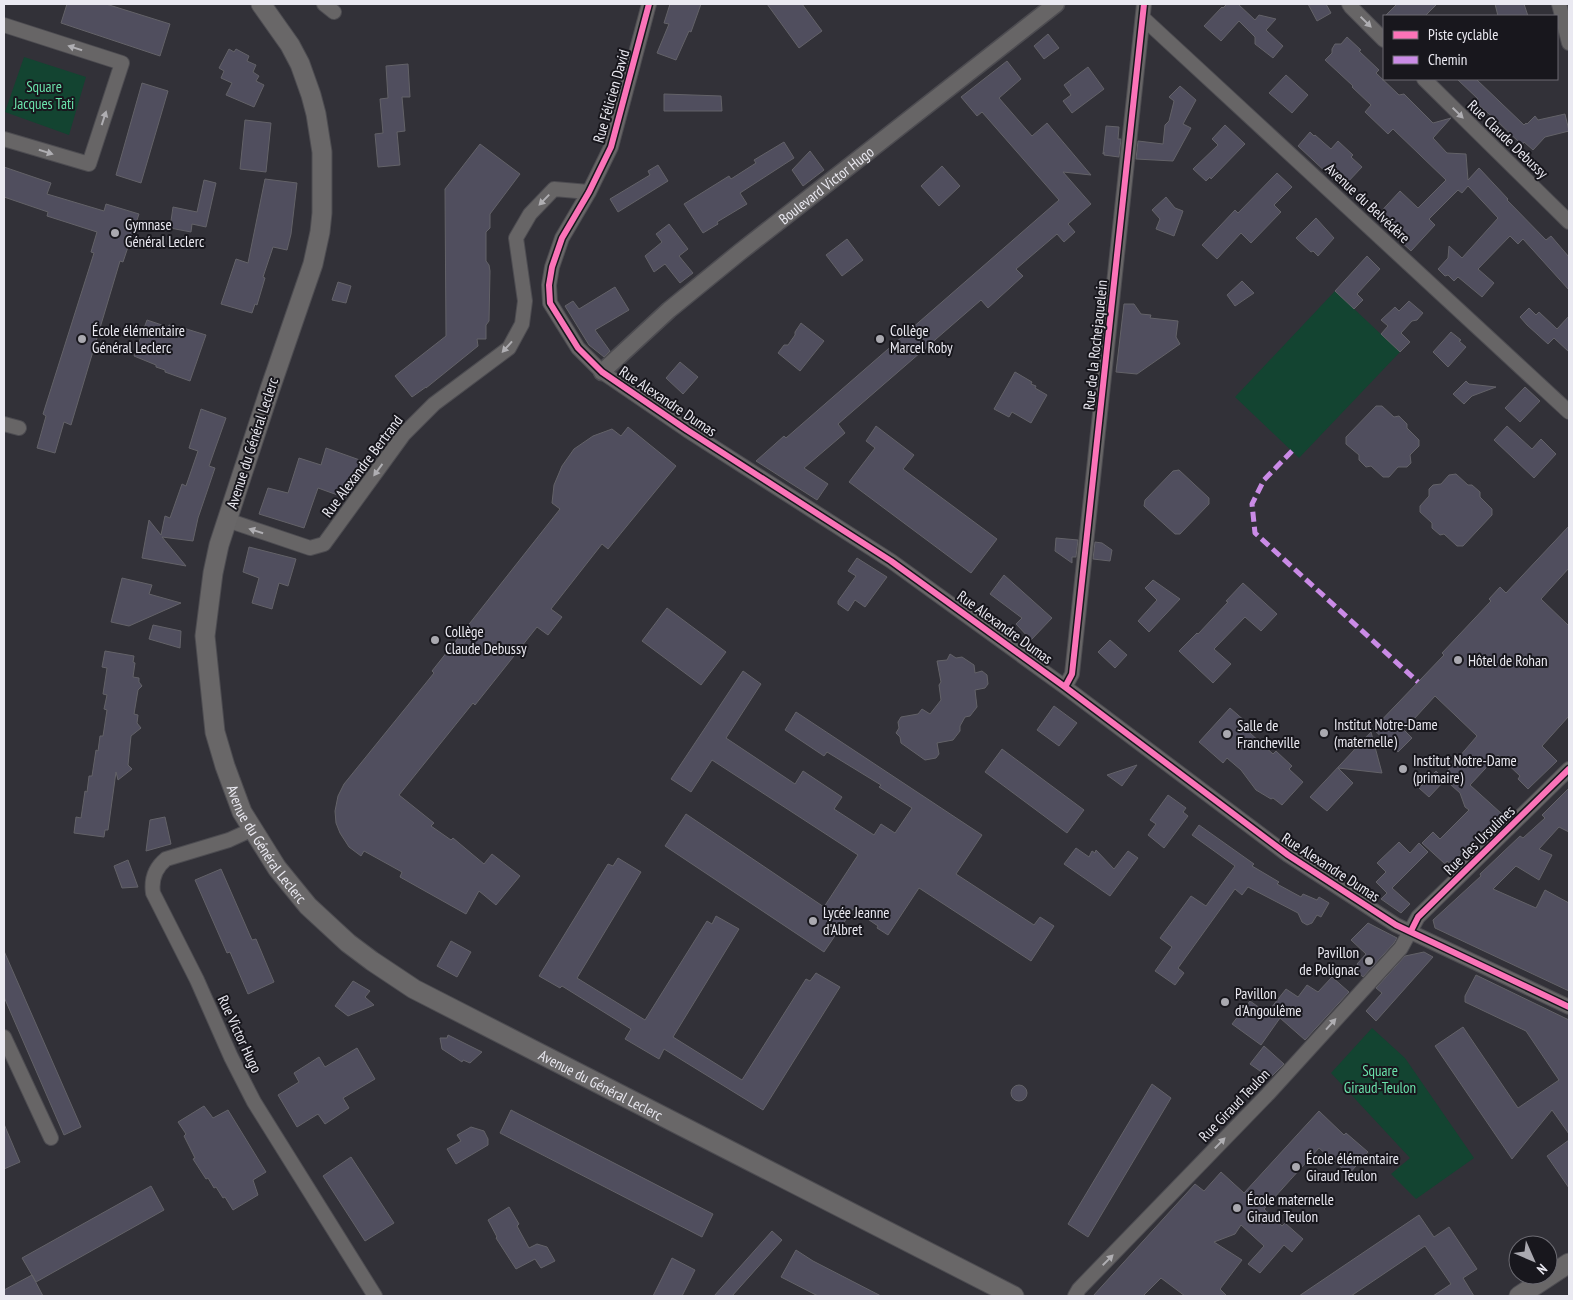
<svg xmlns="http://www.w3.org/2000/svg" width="1573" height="1300" viewBox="0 0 1573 1300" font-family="'PT Sans Narrow',sans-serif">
  <rect width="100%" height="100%" fill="#323138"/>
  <path fill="#134431" d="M24 57 86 77 69 135 5 112Z
    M1335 291 1400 352 1299 458 1235 397Z
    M1372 1028 1405 1058 1474 1158 1416 1199 1391 1174 1410 1158 1331 1073Z"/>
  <path fill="#504e5e" stroke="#636268" d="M67 4H106L170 24 160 56 61 23Z
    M670 4H701L691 32 689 31 676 60 657 53 669 24 664 23Z
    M767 4H802L822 31 799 48Z
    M1227 4H1238L1255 20 1259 15 1276 19 1266 30 1283 46 1273 58 1255 44V37L1239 21 1221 41 1204 26 1222 7 1223 8Z
    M1308 4H1326L1331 13 1317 21Z
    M1397 4H1437L1425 16H1385Z
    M1495 4H1524L1528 16H1498Z
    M1048 34 1059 48 1044 59 1034 46Z
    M1347 37 1361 50 1359 51 1379 70 1376 73 1399 95 1404 94 1433 123 1451 118 1433 138 1447 153 1466 154 1468 180 1479 168 1508 199 1507 200 1546 240 1551 236 1569 257V290L1523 239 1518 244 1510 236 1478 269 1494 283 1482 297 1458 277 1454 281 1448 275 1445 276 1438 269 1448 258 1449 246 1462 258 1498 218 1468 186 1462 193 1458 190 1429 219 1435 225 1411 251 1375 218 1400 191 1418 208 1446 180 1393 129 1388 134 1365 112 1371 105 1352 87 1353 86 1325 60 1332 53V49L1335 44H1341Z
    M229 49 234 52 236 49 249 56 247 61 256 65 253 72 259 76 256 81 264 85 254 107 226 95 232 83 221 78 224 71 219 68Z
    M1007 61 1021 79 999 98 1032 136 1047 123 1091 175 1063 172 1091 204 1068 224 1075 232 1064 242 1057 234 1016 269 1023 276 988 308 981 300 838 424 845 433 804 468 828 484 817 500 756 461 784 436 786 438 1059 200 982 112 977 116 961 97Z
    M408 64 410 97H402L405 131 397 132 400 165 378 167 375 134 383 133 380 99 388 98 386 66Z
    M1088 67 1104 89 1072 113 1063 101 1071 95 1064 85Z
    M1286 75 1308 95 1292 113 1269 93Z
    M1457 79H1476L1524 125 1526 123 1527 124 1535 116 1538 120 1565 114 1569 131 1545 137 1533 150 1524 142 1522 145 1496 120 1475 102 1478 99Z
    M142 83 168 91 141 183 116 175Z
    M1180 86 1196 100 1183 124 1191 128 1173 161 1136 159 1138 141 1163 144 1165 125 1169 121 1174 101 1169 97Z
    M664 94 721 96 722 111H664Z
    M245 120 271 123 266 172 240 169Z
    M1225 125 1245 144 1211 179 1210 177 1206 181 1193 169 1218 145 1212 139Z
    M1106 126 1119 127 1118 139H1121L1119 157 1104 155V152L1103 154Z
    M1310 132 1314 136 1315 135 1331 149 1338 141 1353 155 1351 157 1362 167 1346 184 1332 171 1329 175 1298 146Z
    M784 142 794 158 740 193 747 204 717 222 718 224 703 233 684 204 729 176 731 179 756 163 754 160Z
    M480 144 520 174 490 214V228L486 232V261L489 265 490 271 489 321 486 325V339H477L478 346 426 388V387L412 397 395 376 446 336 445 189Z
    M810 151 824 170 803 186 792 170Z
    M658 165 668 181 618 212 610 199 650 175 648 171Z
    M942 166 960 186 939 206 921 186Z
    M4 167 51 183 47 194 104 211 106 204 139 214 123 262 120 261 71 425 64 422 55 453 37 448 46 416 43 414 94 253 91 252 97 232 47 216 48 212 4 197Z
    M1277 173 1292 187 1274 205 1281 212 1251 243 1241 233 1217 259 1202 245 1235 210 1238 213Z
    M265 179 297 183 291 234 287 250 273 247 263 277 265 278 257 305 255 304 252 313 221 304 236 259 248 263Z
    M204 180 216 183 206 227 192 224 191 232 170 228 173 207 197 212Z
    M1166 197 1175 208 1183 211 1174 236 1156 229 1160 219 1152 210Z
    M1316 218 1334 238 1318 256 1313 251 1311 252 1296 238Z
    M669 224 688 249 679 256 693 273 680 283 665 264 654 272 645 256 662 242 656 234Z
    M847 239 863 260 842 276 826 255Z
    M1367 256 1380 269 1357 294 1363 300 1354 309 1335 291Z
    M1242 281 1254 293 1235 306 1227 295Z
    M338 282 351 286 346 303 332 300Z
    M615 287 629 310 595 330 610 351 604 357 589 345 565 306 573 301 579 309Z
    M1409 301 1423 313 1417 320 1412 321 1401 333 1410 342 1400 352 1381 334 1388 326 1381 320 1395 307 1399 311Z
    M1124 304H1134L1141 314 1151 315 1150 318 1178 321 1176 337 1180 344 1137 374 1116 372Z
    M1529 308 1536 315 1539 312 1557 329 1569 316V352L1554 338 1548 344 1527 325 1520 317Z
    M147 320 168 327 169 325 179 328 180 327 206 335 190 381 165 372V370L156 367V365L134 356Z
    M801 323 824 341 800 371 778 353 784 345H788L795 335V332Z
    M1451 332 1461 340 1459 341 1466 347 1448 367 1433 352Z
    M680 362 698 377 683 394 666 378Z
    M1015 372 1032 382 1031 384 1036 386 1035 388 1047 395 1031 423 1012 412 1009 417 994 409Z
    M1466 381 1469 384 1496 387 1472 396 1464 404 1453 394Z
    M1525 387 1540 401 1520 422 1505 408Z
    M1376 406H1382L1394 417 1399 416 1407 424V428L1419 440V446L1410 455 1411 463 1407 467H1398L1389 477H1383L1371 466 1366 467 1359 460V455L1346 444V437Z
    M201 409 226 418 209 466 215 468 198 518 193 541 162 537 186 566 142 558 149 520 161 535 165 516 170 518 182 484 186 486 198 451 189 448Z
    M876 426 914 455 903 469 997 539 971 573 849 482 875 448 866 441Z
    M1507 426 1532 449 1541 439 1556 454 1534 478 1494 440Z
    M628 427 676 466 608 549 602 544 551 609 562 617 548 635 537 627 475 705 473 703 399 795 434 823 431 826 451 840 453 838 484 864 492 854 520 876 496 905 479 891 466 914 400 877 402 872 364 851 361 856 349 847 340 833 336 823 335 811 338 796 344 784 434 673 432 671 560 509 552 503 554 485 562 466 574 449 593 436 612 429 621 436Z
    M326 448 371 464 346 498 318 488 304 528 259 514 268 488 288 493 299 458 321 465Z
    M1179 470 1209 498V504L1180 534H1175L1144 506 1145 500 1173 471Z
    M1456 474 1468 485H1472L1480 492V497L1492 509V515L1463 546H1457L1444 534 1440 535 1432 528V523L1420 512V506L1429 496V489L1433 485 1441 484 1449 475Z
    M1569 526V568L1541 599 1569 626V716L1542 746 1557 761 1528 789 1518 779 1520 776 1498 755 1470 785 1502 814 1451 864 1447 861 1445 864 1422 843 1433 832 1440 839 1469 810 1465 807 1460 793 1442 777 1477 736 1435 696 1404 730 1412 738 1398 752 1373 729 1444 655 1442 653 1491 601 1489 599 1500 587 1506 593Z
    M1056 538 1078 540 1076 557H1072V563L1055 551Z
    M1095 542 1102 543 1112 550 1110 561 1093 559Z
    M249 547 296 559 288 586 279 583 272 609 252 603 259 578 243 572Z
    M857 558 887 577 865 607 855 600 848 611 838 604V601L856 576 848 571Z
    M1004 575 1052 618 1031 640 1016 624 1022 618 990 594Z
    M122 578 152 585 149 594 181 603 129 626 111 622Z
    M1153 580 1180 599 1149 632 1138 621 1157 600 1145 588Z
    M1243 583 1277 614 1261 631 1245 617 1214 649 1231 664 1213 683 1179 651 1197 633 1198 634 1228 602 1226 601Z
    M667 608 726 652 701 685 642 641Z
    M153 625 181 631 180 648 149 639Z
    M1110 640 1127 655 1115 668 1098 652Z
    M105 651 134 656 133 662 135 663 133 677 139 678V682L142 686 138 690 134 714 138 715 137 723 141 728 131 736 128 765 132 769 118 780 116 772 108 830H105L104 837 74 833 76 817 81 818 85 791 87 792 89 776H92L96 750 98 751 100 736H103L107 710 104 709 107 695 103 694 107 668 102 667Z
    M950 654 956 658 962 657 974 665 975 673 982 671 987 675 988 684 985 688 975 690 977 707 970 716 965 717 960 726V731L953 740 937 743 939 754 936 758 925 760 901 743 900 737 896 733 899 728 898 722 901 717 918 714 922 709 930 714 941 700 939 685 941 682 937 661 947 660Z
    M743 671 761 684 726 738 795 784 803 771 842 797 834 809 874 835 881 824 895 833 912 808 879 787 881 785 827 752 824 756 785 730 796 712 982 835 956 874 1034 925 1040 917 1054 926 1031 961 919 888 888 935 877 928 878 926 853 909 824 952 665 846 686 814 824 907 858 855 712 760 691 792 671 779Z
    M1054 706 1077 723 1059 746 1037 730Z
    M1230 708 1254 729 1250 733 1273 754 1276 751 1292 766 1289 769 1303 782 1282 805 1273 798 1271 799 1256 790 1241 770 1227 758 1223 763 1199 742Z
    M1371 732 1382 773 1338 768 1353 783 1327 811 1310 797Z
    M1002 749 1084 810 1067 833 985 772Z
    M1137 765 1122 786 1107 775Z
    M1436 771 1445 780 1429 797 1419 788Z
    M1569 788V832L1559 827 1539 849 1552 855 1539 880 1516 866 1493 889 1536 908 1545 890 1569 903V991L1435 928 1433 920 1481 876 1480 874 1520 836 1523 838 1545 818 1542 815Z
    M1168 795 1186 808 1183 812 1188 816 1164 848 1148 835 1156 824 1150 820Z
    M165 817 171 844 146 851 150 820Z
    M1199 825 1254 864 1252 866 1279 882 1277 884 1301 897 1303 894 1317 900 1319 897 1329 903 1321 917 1317 915 1312 923 1307 925 1302 922 1298 913 1248 887 1242 895 1235 889 1178 968 1184 973 1175 985 1155 971 1172 947 1160 938 1191 896 1206 906 1235 866 1192 835Z
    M1399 842 1410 853 1419 843 1428 852 1392 888 1410 904 1401 913 1381 899 1387 893 1376 882 1386 872 1377 863Z
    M1076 848 1089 857 1092 851 1095 853 1096 850 1114 869 1128 851 1138 858 1110 896 1064 864Z
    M618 858 641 872 577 978 645 1020 707 921 712 924 716 916 739 929 673 1037 742 1080 806 979 810 981 816 973 840 987 763 1110 664 1049 659 1059 625 1039 631 1029 562 986 560 988 539 976 608 864 613 866Z
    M128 860 138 887 122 888 114 866Z
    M221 869 252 940 256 939 274 982 248 994 230 952 227 953 195 880Z
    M1368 923 1397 938 1394 943 1363 977 1353 968 1359 967 1357 964 1366 954 1351 940Z
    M451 941 471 952 457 977 437 966Z
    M4 951 81 1127 64 1135 4 997Z
    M1424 952 1433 957 1376 1021 1366 1011 1382 993 1376 988 1405 956Z
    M1476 975 1569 1020V1134L1552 1110 1512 1159 1435 1046 1463 1027 1518 1108 1559 1080 1526 1031 1465 1002V996Z
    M1332 977 1349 992 1305 1040 1280 1018 1261 1045 1232 1024 1250 1001 1267 1013 1286 989 1298 997 1307 985 1318 992Z
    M353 981 370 991 365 997 374 1005 348 1016 335 1006Z
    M448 1035 482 1052 470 1063 463 1060 462 1062 442 1049 440 1038H447Z
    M1264 1046 1284 1064 1270 1078 1250 1064Z
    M357 1048 375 1079 343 1098 349 1108 325 1124 318 1114 297 1127 278 1095 299 1082 294 1073 319 1057 325 1067Z
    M1152 1084 1171 1098 1088 1237 1068 1224Z
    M1011 1093a8 8 0 1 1 16 0a8 8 0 1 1-16 0Z
    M204 1106 213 1118 228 1110 266 1172 253 1180 258 1195 233 1210 225 1197 223 1198 216 1187 214 1188 208 1178 206 1179 193 1159 195 1158 184 1136 186 1134 178 1122Z
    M511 1110 713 1214 702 1237 500 1133Z
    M1319 1111 1344 1135 1346 1133 1368 1152 1349 1174 1319 1148 1264 1209 1282 1226 1285 1223 1303 1239 1292 1252 1284 1245 1260 1273 1248 1264 1264 1246 1241 1225 1235 1234 1214 1242 1242 1260 1220 1289 1227 1296H1185L1161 1278 1143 1296H1093L1195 1184 1204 1191 1221 1172 1244 1193Z
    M4 1124 20 1162 4 1169Z
    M471 1127 484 1131 488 1139V1145L456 1164 447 1149 461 1141 457 1135Z
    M1569 1140V1188L1547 1156Z
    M351 1157 394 1223 365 1241 323 1176Z
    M151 1186 164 1210 36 1282 22 1258Z
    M509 1207 519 1224 517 1226 529 1248 537 1244 547 1247 555 1261 541 1268 535 1259 516 1269 496 1238 497 1237 488 1220Z
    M1419 1215 1434 1237 1449 1227 1477 1269 1463 1278 1474 1296H1433L1451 1284 1425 1246 1351 1296H1299Z
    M772 1231 782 1240 732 1296H714Z
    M796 1250 813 1261 881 1296H818L781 1277Z
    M672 1258 695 1270 682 1296H653Z
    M32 1275 43 1296H4V1290Z"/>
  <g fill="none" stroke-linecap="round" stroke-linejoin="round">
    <g stroke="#4d4c51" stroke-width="16">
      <path id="minor" d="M324 4 334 12
        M649 4 611 147 589 192 562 238 552 267 549 285 550 303 578 348 602 372 687 430 891 561 1065 687 1288 855 1396 925 1569 1007
        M1349 4 1351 7 1384 40
        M1559 4 1569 43
        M1143 18 1569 412
        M4 25 122 63 89 164 4 139
        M1424 79 1569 222
        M4 424 19 428
        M227 520 310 548 324 544 404 434 434 404 509 348 522 324 525 301 516 238 530 214 554 189 589 192
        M1065 687 1072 674 1144 4
        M253 829 229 840 166 859C155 868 151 879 153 893L197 980 231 1057 254 1102 375 1296
        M4 1037 51 1138
        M1075 1296 1079 1289 1268 1094 1401 948 1418 917 1569 769"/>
    </g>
    <g stroke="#4d4c51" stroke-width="19">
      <g id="tertiary">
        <path id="s1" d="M602 372 669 310 740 252 1056 4"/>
      </g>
    </g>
    <g stroke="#4d4c51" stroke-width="21">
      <g id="secondary">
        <path id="s2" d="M261 4 290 45 300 64 311 95 316 114 322 152V213L320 232 313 264 270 389 219 545 213 573 205 636 215 732 225 766 242 812 277 868 308 906 348 943 372 961 414 989 1014 1296"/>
        <path d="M1519 1296 1569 1263"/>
      </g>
    </g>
    <use href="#minor" stroke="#676566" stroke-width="14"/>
    <use href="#tertiary" stroke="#676566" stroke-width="16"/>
    <use href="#secondary" stroke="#696768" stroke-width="19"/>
    <path stroke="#ca8be6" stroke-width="5" stroke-dasharray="10 5" stroke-linecap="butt" d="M1292 451 1264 480 1252 504 1255 533 1418 682"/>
    <g stroke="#18171d" stroke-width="9">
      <path id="cycleway" d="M649 4 611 147 589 192 562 238 552 267 549 285 550 303 578 348 602 372 687 430 891 561 1065 687 1288 855 1396 925 1569 1007
        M1065 687 1072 674 1144 4
        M1411 931 1418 917 1569 769"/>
    </g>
    <use href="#cycleway" stroke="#fb73b8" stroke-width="6"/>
  </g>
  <defs><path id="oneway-solid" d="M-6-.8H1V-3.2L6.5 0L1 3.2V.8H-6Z" transform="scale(1.25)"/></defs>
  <g fill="#afaeb2">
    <use href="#oneway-solid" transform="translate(1366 22) rotate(44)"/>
    <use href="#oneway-solid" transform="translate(75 48) rotate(-162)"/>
    <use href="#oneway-solid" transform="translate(1458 113) rotate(44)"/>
    <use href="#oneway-solid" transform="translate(104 118) rotate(-72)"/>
    <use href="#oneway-solid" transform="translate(46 152) rotate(17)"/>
    <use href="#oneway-solid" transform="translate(544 200) rotate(134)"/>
    <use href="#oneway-solid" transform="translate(507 347) rotate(132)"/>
    <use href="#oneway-solid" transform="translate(378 470) rotate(126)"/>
    <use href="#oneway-solid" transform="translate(256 531) rotate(-162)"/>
    <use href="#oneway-solid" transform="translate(1331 1024) rotate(-48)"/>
    <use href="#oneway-solid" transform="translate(1220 1143) rotate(-46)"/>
    <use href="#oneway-solid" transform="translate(1108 1260) rotate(-45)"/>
  </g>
  <g fill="#aaa9b0" stroke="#18171d" stroke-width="2">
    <circle cx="115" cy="233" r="5"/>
    <circle cx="82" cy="339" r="5"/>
    <circle cx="880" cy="339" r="5"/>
    <circle cx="435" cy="640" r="5"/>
    <circle cx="1458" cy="660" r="5"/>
    <circle cx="1324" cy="733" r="5"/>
    <circle cx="1227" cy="734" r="5"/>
    <circle cx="1403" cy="769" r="5"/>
    <circle cx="813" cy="921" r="5"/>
    <circle cx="1369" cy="961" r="5"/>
    <circle cx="1225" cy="1002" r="5"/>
    <circle cx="1296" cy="1167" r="5"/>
    <circle cx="1237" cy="1208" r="5"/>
  </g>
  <g text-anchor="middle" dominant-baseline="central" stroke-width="4" stroke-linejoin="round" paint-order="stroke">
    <g font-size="15" fill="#6ae2ab" stroke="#18171d">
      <text x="44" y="86">Square<tspan x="44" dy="17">Jacques Tati</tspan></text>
      <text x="1380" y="1070">Square<tspan x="1380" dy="17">Giraud-Teulon</tspan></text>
    </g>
    <g font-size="15" fill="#eae9f1" stroke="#18171d">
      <text transform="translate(611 96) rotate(-74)">Rue Félicien David</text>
      <text transform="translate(1508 139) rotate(44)">Rue Claude Debussy</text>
      <text stroke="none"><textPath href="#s1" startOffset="292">Boulevard Victor Hugo</textPath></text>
      <text transform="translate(1368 203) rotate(43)">Avenue du Belvédère</text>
      <text transform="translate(1095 345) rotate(-84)">Rue de la Rochejaquelein</text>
      <text transform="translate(668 401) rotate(34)">Rue Alexandre Dumas</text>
      <text transform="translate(252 443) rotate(-72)">Avenue du Général Leclerc</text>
      <text transform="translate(362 466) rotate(-53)">Rue Alexandre Bertrand</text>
      <text transform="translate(1005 627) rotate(36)">Rue Alexandre Dumas</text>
      <text transform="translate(1479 840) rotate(-44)">Rue des Ursulines</text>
      <text stroke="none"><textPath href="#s2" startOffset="885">Avenue du Général Leclerc</textPath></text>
      <text transform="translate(1331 867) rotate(33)">Rue Alexandre Dumas</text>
      <text transform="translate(240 1034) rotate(65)">Rue Victor Hugo</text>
      <text stroke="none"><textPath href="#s2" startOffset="1305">Avenue du Général Leclerc</textPath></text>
      <text transform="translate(1234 1105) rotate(-46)">Rue Giraud Teulon</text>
    </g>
    <g font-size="15" fill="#eae9f1" stroke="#18171d" text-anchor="start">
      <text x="125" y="224">Gymnase<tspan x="125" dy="17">Général Leclerc</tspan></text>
      <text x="92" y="330">École élémentaire<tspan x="92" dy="17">Général Leclerc</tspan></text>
      <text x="890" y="330">Collège<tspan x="890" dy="17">Marcel Roby</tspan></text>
      <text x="445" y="631">Collège<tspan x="445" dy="17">Claude Debussy</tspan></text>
      <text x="1468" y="660">Hôtel de Rohan</text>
      <text x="1334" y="724">Institut Notre-Dame<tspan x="1334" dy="17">(maternelle)</tspan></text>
      <text x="1237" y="725">Salle de<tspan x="1237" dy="17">Francheville</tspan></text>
      <text x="1413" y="760">Institut Notre-Dame<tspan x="1413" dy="17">(primaire)</tspan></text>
      <text x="823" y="912">Lycée Jeanne<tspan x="823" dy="17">d'Albret</tspan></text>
      <text x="1359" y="952" text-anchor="end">Pavillon<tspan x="1359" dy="17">de Polignac</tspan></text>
      <text x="1235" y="993">Pavillon<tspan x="1235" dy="17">d'Angoulême</tspan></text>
      <text x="1306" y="1158">École élémentaire<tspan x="1306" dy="17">Giraud Teulon</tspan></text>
      <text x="1247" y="1199">École maternelle<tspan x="1247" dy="17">Giraud Teulon</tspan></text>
    </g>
  </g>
  <rect width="1573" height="1300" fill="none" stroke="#eae9f1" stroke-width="10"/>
  <rect x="1383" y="15" width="175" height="65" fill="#18171d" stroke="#6c6b72"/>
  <rect x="1393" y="31" width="25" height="8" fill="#fb73b8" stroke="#6c6b72"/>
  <text x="1428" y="40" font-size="15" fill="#eae9f1">Piste cyclable</text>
  <rect x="1393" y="56" width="25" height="8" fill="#ca8be6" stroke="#6c6b72"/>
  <text x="1428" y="65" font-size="15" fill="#eae9f1">Chemin</text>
  <g transform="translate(1533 1260) rotate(135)"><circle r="24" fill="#18171d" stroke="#6c6b72"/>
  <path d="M0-4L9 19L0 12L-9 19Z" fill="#aaa9b0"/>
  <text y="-8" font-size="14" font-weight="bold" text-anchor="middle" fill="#eae9f1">N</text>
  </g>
</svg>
